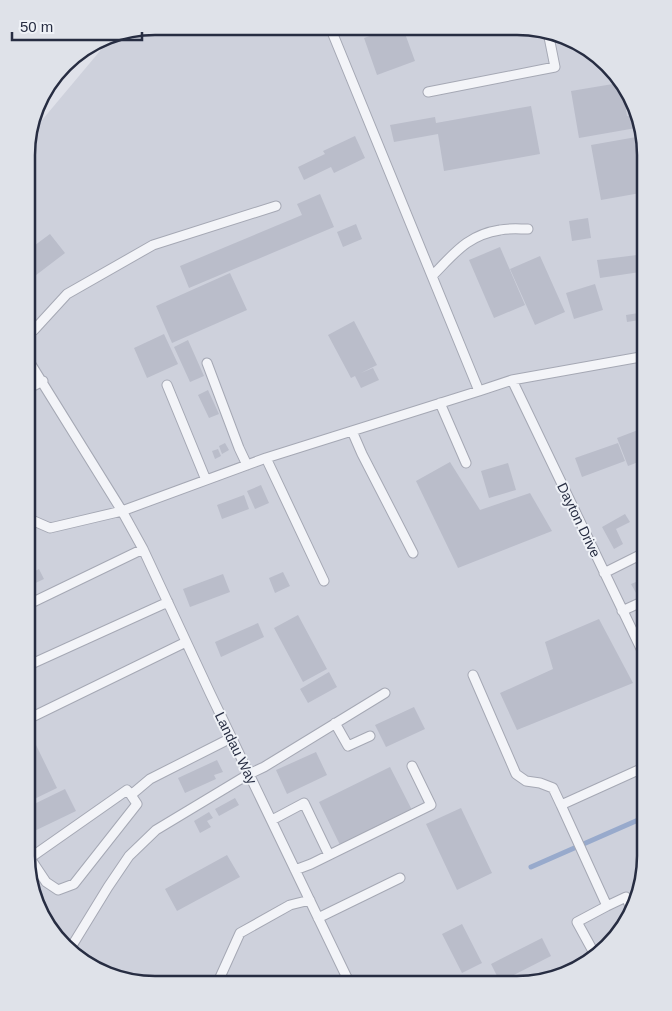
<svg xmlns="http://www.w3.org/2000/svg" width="672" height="1011" viewBox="0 0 672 1011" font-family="Arial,sans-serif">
  <rect width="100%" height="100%" fill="#e0e2ea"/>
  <path fill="#ced1dc" d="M155 26 542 29 595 53 636 106 646 155 645 864 619 934 566 975 517 985 139 984 77 958 36 905 26 856 27 138 115 33Z"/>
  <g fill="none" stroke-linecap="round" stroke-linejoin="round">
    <path stroke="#98aacc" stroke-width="5" d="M531 867 645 817"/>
  </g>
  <path fill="#babdca" d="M393 28H403L415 61 377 75 364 38Z
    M619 83 623 89 627 116 634 115 636 128 579 138 571 91Z
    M531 106 540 154 444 171 438 134 394 142 390 125 435 117 436 123Z
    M355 136 365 158 334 173 331 167 304 180 298 167 325 154 323 151Z
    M642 136 646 155V192L601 200 591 145Z
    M320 194 334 227 189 288 180 266 302 215 297 204Z
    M588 218 591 238 572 241 569 221Z
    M356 224 362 239 343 247 337 232Z
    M50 234 65 253 27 282V251Z
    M500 247 525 305 494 318 469 260Z
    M637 255 640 272 600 278 597 260Z
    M540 256 565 312 535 325 510 269Z
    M230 273 247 310 172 343 156 306Z
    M595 284 603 310 574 319 566 293Z
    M645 312 646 319 627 322 626 315Z
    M354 321 377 365 361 373 373 368 379 380 361 388 355 376 351 378 328 335Z
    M164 334 178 364 147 378 134 348Z
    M188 340 204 376 190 382 174 347Z
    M208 390 219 414 209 418 198 395Z
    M646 427V459L628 466 617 438Z
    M225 443 229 450 222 454 219 446Z
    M618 443 625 461 582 477 575 458Z
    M218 449 221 456 215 459 212 451Z
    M450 462 480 510 530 493 552 531 458 568 416 481Z
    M508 463 516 490 489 498 481 471Z
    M261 485 269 503 255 509 247 491Z
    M244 495 249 509 222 519 217 505Z
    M625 514 630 522 616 529 623 544 614 549 602 527Z
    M39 569 44 579 27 587V575Z
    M283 572 290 586 275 593 269 578Z
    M223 574 230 592 190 607 183 589Z
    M646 578V588L636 593 631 584Z
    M298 615 327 669 303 682 274 628Z
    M27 619 32 629 27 632Z
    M599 619 633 683 517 730 500 693 553 669 545 642Z
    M258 623 264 637 221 657 215 642Z
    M329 672 337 687 308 703 300 689Z
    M414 707 425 729 386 747 375 725Z
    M36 745 57 788 26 803V749Z
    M316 752 327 775 287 794 276 770Z
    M217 760 223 772 214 775 216 779 185 793 178 778Z
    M390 767 412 810 340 845 319 802Z
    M65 789 76 811 26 835V808Z
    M235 798 239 805 219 816 215 809Z
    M461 808 492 873 457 890 426 824Z
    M209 812 213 818 207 821 211 827 200 833 194 821Z
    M227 855 240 877 177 911 165 889Z
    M462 924 482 963 462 973 442 934Z
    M542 938 551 956 500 982 491 964Z
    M322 975 326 984H281L300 976 304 984Z"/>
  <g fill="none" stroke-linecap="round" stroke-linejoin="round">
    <g stroke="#a5a8b4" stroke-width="11">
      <path id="lane" d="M330 27 479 391 512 380 646 356
        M333 32 343 27
        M428 92 555 67 548 32
        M432 276C454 254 467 235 500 230 509 228 519 229 528 229
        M27 334 34 330 67 294 153 245 276 206
        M27 358 122 511 266 458 479 391
        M207 363 239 448 247 465
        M512 380 646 659
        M167 385 206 480
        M27 389 43 381
        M440 403 466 463
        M352 431 362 454 413 553
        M266 458 324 581
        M27 518 50 528 122 511 143 549 210 693 350 984
        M604 573 646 552
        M27 605 143 549
        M622 611 646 600
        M27 666 168 602
        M473 675 516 774 526 781 540 783 553 788 561 805
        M26 720 186 642
        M335 723 348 746 370 736
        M645 752V750
        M131 795 127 790 30 858 46 882 58 890 74 884 137 804 131 795 150 779 231 738
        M272 820 304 803 329 855
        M295 870 311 864 431 805 412 766
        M630 906 626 897 607 906 561 805 645 767
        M318 918 400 878
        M70 949 108 887 129 856 156 830 249 774 264 767 385 693
        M594 953 577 922 607 906
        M217 984 240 933 290 905 310 900"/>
    </g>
    <use href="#lane" stroke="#f3f4f8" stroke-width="9"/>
  </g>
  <g text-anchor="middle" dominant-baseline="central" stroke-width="4" stroke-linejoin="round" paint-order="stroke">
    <g font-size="14" fill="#272d42" stroke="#eff2f7">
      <text transform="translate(579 520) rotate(64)">Dayton Drive</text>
      <text transform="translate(236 748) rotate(64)">Landau Way</text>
    </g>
  </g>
  <path d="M0 0H672V1011H0ZM155 35H517A120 120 0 0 1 637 155V856A120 120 0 0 1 517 976H155A120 120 0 0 1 35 856V155A120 120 0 0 1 155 35Z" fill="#dfe2e9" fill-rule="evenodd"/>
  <path fill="none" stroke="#272d42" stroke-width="2.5" d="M155 35H517A120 120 0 0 1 637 155V856A120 120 0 0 1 517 976H155A120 120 0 0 1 35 856V155A120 120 0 0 1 155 35Z"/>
  <path d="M12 32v8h130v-8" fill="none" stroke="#272d42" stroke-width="2.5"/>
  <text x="20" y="32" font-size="15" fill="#272d42" stroke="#eff2f7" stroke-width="4" paint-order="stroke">50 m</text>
</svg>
